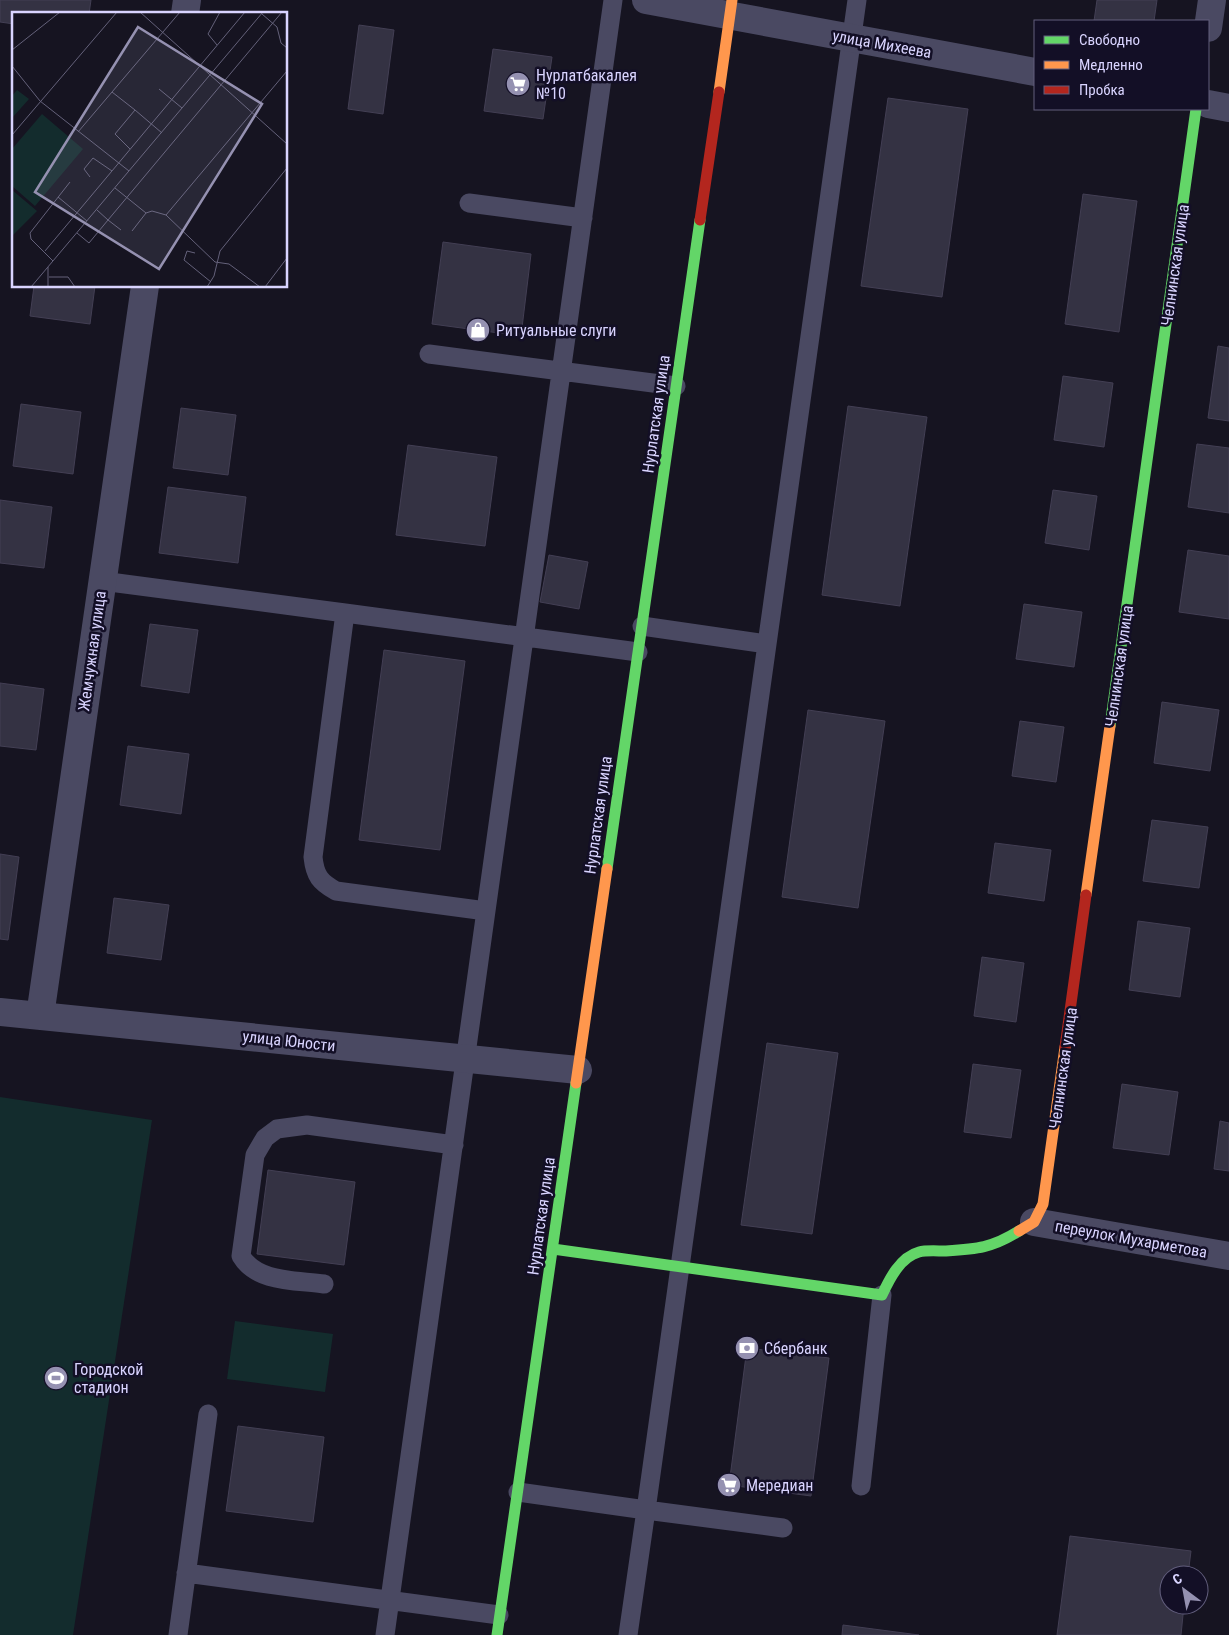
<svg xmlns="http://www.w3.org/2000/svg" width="1229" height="1635" viewBox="0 0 1229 1635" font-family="'Roboto Condensed',sans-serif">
  <rect width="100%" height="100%" fill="#161421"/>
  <path fill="#132c2d" d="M0 1097 152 1120 73 1635H0Z
    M235 1321 333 1334 325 1392 227 1379Z"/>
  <path fill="#343243" stroke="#433f54" d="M0 0H91L89 14H14V24L0 22Z
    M1097 0H1157L1154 21H1094Z
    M359 25 394 30 383 114 348 109Z
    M493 49 552 57 543 119 484 111Z
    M888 98 968 109 942 297 861 286Z
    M1083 194 1137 201 1119 332 1065 324Z
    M443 242 531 254 521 336 432 324Z
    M34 286H95L90 324 30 316Z
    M1218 346 1229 348V421L1208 418Z
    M1063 376 1113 383 1104 447 1054 440Z
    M21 404 81 412 73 474 13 466Z
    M848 406 927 417 900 606 822 595Z
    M181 408 236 415 228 475 173 468Z
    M1197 444 1229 448V513L1188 507Z
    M408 445 497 457 485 546 396 535Z
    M168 487 246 497 238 563 159 553Z
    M1053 490 1097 496 1089 550 1045 543Z
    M0 500 52 507 44 568 0 563Z
    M1188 550 1229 556V619L1179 612Z
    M549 555 588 562 579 609 540 602Z
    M1024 604 1082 612 1074 667 1016 659Z
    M150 624 198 630 189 693 141 686Z
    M384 650 465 661 440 850 359 840Z
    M0 683 44 689 36 750 0 746Z
    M1162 702 1219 710 1210 771 1154 763Z
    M808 710 885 721 858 908 782 897Z
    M1020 721 1064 727 1056 782 1012 776Z
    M128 746 189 754 181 814 120 805Z
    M1152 820 1208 827 1199 888 1143 881Z
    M995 843 1051 850 1044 901 988 893Z
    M0 854 19 857 8 940 0 939Z
    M114 898 169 905 161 960 107 953Z
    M1138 921 1190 928 1180 997 1129 990Z
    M982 957 1024 963 1016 1022 974 1016Z
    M767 1043 838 1053 812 1234 741 1225Z
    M973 1064 1021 1070 1011 1138 964 1132Z
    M1122 1084 1178 1092 1169 1155 1113 1148Z
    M1220 1121 1229 1123V1171L1214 1169Z
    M268 1170 355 1182 344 1265 257 1254Z
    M747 1348 829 1358 811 1496 729 1485Z
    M238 1426 324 1437 313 1522 226 1511Z
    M1070 1536 1191 1551 1188 1575H1169V1605H1184L1181 1635H1057Z
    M843 1625 919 1635H842Z"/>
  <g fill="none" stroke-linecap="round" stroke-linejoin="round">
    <path stroke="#4a4962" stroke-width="19" d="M469 203 583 218
      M429 354 676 386
      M102 581 345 613
      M642 626 767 644
      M486 911 336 891C320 882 315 876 313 857L345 613 638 652
      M324 1284C297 1280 257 1283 241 1256L255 1155 265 1138 277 1129 307 1125 454 1145
      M861 1486 882 1295
      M518 1492 646 1510 857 0
      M186 1573 499 1615
      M178 1635 208 1414
      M385 1635 613 0
      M628 1635 646 1510 783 1528"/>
    <path stroke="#4a4962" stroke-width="28" d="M646 0 1035 72
      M185 14 187 0
      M1208 28 1212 0
      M1208 104 1229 108
      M0 1012 578 1070
      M40 1016 145 286
      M1034 1222 1229 1256"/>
    <path stroke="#63d668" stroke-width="11" d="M1110 726 1196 109
      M607 869 700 220
      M553 1249 882 1295C889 1280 900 1257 919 1252 926 1250 937 1251 946 1251 977 1249 992 1248 1019 1231
      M497 1635 576 1083"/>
    <path stroke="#ff974d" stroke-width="11" d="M719 92 732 0
      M1086 895 1110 726
      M576 1083 607 869
      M1019 1231 1034 1222 1043 1204 1065 1047"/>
    <path stroke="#b3261e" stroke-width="11" d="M700 220 719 92
      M1065 1047 1086 895"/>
  </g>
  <defs>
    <g id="supermarket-disc" transform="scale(1.25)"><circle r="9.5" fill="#9591b1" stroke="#130f26"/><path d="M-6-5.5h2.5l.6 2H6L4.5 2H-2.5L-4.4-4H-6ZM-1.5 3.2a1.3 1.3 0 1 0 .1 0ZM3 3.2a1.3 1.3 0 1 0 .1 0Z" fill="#fff"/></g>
    <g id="shop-disc" transform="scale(1.25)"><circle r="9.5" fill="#9591b1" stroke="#130f26"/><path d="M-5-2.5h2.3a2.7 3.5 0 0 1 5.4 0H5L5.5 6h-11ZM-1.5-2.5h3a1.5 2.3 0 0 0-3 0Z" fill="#fff"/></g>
    <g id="bank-disc" transform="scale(1.25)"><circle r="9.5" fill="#9591b1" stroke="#130f26"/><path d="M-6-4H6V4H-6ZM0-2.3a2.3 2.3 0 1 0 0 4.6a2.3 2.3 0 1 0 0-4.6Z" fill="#fff"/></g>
    <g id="stadium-disc" transform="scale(1.25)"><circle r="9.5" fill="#9591b1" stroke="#130f26"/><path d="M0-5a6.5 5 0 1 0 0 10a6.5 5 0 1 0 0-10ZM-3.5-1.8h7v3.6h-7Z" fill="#fff"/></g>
  </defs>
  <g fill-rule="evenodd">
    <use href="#supermarket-disc" x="518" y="84"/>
    <use href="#shop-disc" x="478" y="330"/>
    <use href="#bank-disc" x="747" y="1348"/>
    <use href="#stadium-disc" x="56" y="1378"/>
    <use href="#supermarket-disc" x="729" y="1485"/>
  </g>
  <g text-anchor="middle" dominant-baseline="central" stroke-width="5" stroke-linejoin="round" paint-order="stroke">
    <g font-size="16" fill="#d9d4ff" stroke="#130f26">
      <text transform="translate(882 44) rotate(10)">улица Михеева</text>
      <text transform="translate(1175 265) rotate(-82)">Челнинская улица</text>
      <text transform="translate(656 414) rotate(-82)">Нурлатская улица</text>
      <text transform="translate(92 651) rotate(-82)">Жемчужная улица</text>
      <text transform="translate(1119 666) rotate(-82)">Челнинская улица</text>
      <text transform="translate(598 815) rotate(-82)">Нурлатская улица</text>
      <text transform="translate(289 1041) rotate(6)">улица Юности</text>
      <text transform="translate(1063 1068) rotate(-82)">Челнинская улица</text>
      <text transform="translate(541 1216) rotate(-82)">Нурлатская улица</text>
      <text transform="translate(1131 1239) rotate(10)">переулок Мухарметова</text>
    </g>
    <g font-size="16" fill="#d9d4ff" stroke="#130f26" text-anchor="start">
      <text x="536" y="75">Нурлатбакалея<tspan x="536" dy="18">№10</tspan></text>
      <text x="496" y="330">Ритуальные слуги</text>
      <text x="764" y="1348">Сбербанк</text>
      <text x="74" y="1369">Городской<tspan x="74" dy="18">стадион</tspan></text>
      <text x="746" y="1485">Мередиан</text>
    </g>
  </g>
  <g transform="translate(12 12)">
    <rect width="275" height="275" fill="#161421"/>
    <path d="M5 78 17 87 0 106V84ZM30 102 71 137 23 194 0 174V137ZM0 178 25 199 0 224Z" fill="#132c2d"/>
    <path fill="none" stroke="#64617a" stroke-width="1" d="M128 0 275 132M250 2 265 15 269 31 275 36M205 33 196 22 208 0M0 38 48 0M0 54 28 89 117 159M147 77 170 96M100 80 123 98M66 120 168 0M0 123 105 0M118 137 103 122 123 98 150 121M78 165 72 157 81 146 100 159M103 176 134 201 140 199 154 203M46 185 75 209M85 198 96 208 270 0M154 203 275 59M154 203 203 250 217 252 248 275M120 219 134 201M65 221 77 231 96 208 109 218M33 239 233 0M183 241 175 239 172 248 199 270M41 249 19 227 18 221 58 170M36 255V275M37 265H56L63 275M19 275 251 0M195 275 202 264 208 239 275 156M253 275 275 246"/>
    <path fill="#9591b1" fill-opacity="0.15" stroke="#9591b1" stroke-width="2.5" d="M126 15 250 92 147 257 23 180Z"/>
    <rect width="275" height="275" fill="none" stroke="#d9d4ff" stroke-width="2.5"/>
  </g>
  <rect x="1034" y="20" width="175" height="90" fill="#130f26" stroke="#625e7d"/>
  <rect x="1044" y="36" width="25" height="8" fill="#63d668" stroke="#625e7d"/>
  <text x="1079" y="45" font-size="15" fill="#d9d4ff">Свободно</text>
  <rect x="1044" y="61" width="25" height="8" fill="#ff974d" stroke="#625e7d"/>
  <text x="1079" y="70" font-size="15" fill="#d9d4ff">Медленно</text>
  <rect x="1044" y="86" width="25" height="8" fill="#b3261e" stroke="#625e7d"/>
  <text x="1079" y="95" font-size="15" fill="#d9d4ff">Пробка</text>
  <g transform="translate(1184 1590) rotate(328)"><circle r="24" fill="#130f26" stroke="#625e7d"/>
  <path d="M0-4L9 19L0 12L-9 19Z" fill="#9591b1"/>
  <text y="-8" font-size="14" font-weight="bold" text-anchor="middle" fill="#d9d4ff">С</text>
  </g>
</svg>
